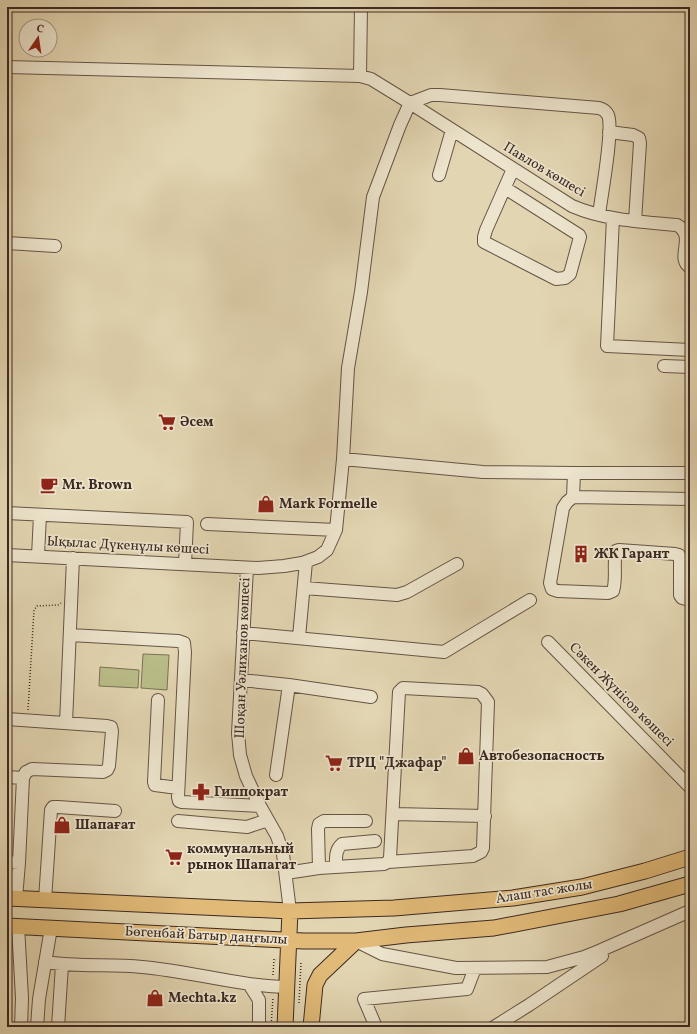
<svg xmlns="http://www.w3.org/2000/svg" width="697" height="1034" viewBox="0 0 697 1034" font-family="Vollkorn,serif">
  <rect width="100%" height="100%" fill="#e2d5b1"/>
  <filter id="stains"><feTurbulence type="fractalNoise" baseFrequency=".005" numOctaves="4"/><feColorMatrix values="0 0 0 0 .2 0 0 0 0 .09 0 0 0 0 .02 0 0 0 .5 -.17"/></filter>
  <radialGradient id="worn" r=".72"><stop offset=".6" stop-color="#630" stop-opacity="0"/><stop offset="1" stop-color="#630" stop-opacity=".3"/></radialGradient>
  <path fill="#b9bc88" stroke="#7a7255" d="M143 654 169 655 167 690 141 688Z
    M100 667 139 670 138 688 99 686Z"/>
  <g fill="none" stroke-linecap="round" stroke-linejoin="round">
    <g stroke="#665446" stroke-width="14">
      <path id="minor" d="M7 67 360 76 371 79 410 103 400 125 373 197 361 292 348 368 343 459 336 530 327 550 318 557 302 563 284 566 258 568 7 555
        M360 76 361 7
        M410 103 572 206C604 220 642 222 677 225 697 236 675 258 690 267
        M410 103 431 95H440L599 108C603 109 606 111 608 115 614 129 601 197 599 215
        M609 132 633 135 639 138 640 143 635 221
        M439 175 452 130
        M505 188 579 235 580 237 570 274 565 278 556 279 484 242V237L486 230 513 169
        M613 218 607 346 690 350
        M7 243 55 246
        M664 366 690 367
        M343 459 483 472 574 473H690
        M573 497 574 473
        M690 499 573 497 567 502 563 508 550 583 552 589 558 591 608 593 613 591C617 579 613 564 616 551L619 550 675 554 679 555 680 560V595L682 598 690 600
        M7 513 187 522 185 564
        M207 524 336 530
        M38 556 40 515
        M247 568 238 733 240 755 246 776 260 806 277 836 283 854 290 911
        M304 588 397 595 407 592 457 564
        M243 633 444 652 530 600
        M70 635 178 641 184 643 185 652 178 797 179 801 182 802 260 806
        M299 637 306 562
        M548 642 690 787
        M241 680 289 685 371 697
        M158 700 154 782 155 785 178 788
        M7 719 107 726 111 727 112 731 109 766 107 770 103 772 32 769 26 772 23 778 19 863 16 898
        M66 723 73 558
        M276 775 289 685
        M7 777 23 778
        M393 814 485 816
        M178 821 247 827 268 820
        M7 862 19 863
        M336 867C336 858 335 850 342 844L375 841
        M319 868 318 829 319 824 324 821H366
        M286 873 319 868 384 864 388 862 390 858 399 692 403 688 478 692 482 694 488 702 483 848 481 852 473 856 388 862
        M45 900 51 810 53 807H58L115 811
        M18 926 22 998 21 1027
        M356 941 382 954 456 968 547 967 584 957 599 951 690 911
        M45 962C77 967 110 964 142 967 190 971 238 986 287 987
        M249 984 259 1000V1027
        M37 1027 39 999 51 928
        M58 1027 62 965
        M376 1027 364 999 467 989 475 968
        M494 1027 529 1005 602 956"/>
    </g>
    <g stroke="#3c2922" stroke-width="17">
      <path id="major" d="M7 898 290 911 394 908 513 898 582 887 645 871 690 857
        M7 926 304 941H356L406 935 494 928 619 904 690 884
        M285 1027 290 911
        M311 1027 315 985 320 975 356 941"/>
    </g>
    <path stroke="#3c2922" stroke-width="1.5" stroke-dasharray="1 2" stroke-linecap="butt" d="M50 545 65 546V548
      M28 710 34 610 37 606 58 605 61 603
      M273 975 274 959 276 960
      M299 1003 301 962H300
      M271 1027 273 997"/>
    <use href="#minor" stroke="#ece4cc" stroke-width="12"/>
    <use href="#major" stroke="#e1ba78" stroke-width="15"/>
  </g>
  <defs>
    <g id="supermarket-bare" transform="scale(1.38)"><path d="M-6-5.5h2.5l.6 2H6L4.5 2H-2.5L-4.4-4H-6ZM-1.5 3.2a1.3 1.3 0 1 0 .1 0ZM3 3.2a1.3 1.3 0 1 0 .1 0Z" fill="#8f2418" stroke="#ece4cc" stroke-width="2.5" paint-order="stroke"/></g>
    <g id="cafe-bare" transform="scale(1.38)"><path d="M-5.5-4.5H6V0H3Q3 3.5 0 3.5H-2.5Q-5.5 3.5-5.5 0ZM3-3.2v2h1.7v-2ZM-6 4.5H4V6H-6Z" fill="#8f2418" stroke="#ece4cc" stroke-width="2.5" paint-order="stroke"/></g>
    <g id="shop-bare" transform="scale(1.38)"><path d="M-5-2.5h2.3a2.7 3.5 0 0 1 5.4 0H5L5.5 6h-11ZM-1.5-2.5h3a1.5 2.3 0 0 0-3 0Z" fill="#8f2418" stroke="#ece4cc" stroke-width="2.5" paint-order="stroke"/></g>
    <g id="building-bare" transform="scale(1.38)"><path d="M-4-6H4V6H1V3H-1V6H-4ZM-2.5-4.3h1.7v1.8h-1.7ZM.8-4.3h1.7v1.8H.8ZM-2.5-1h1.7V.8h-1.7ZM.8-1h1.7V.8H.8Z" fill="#8f2418" stroke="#ece4cc" stroke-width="2.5" paint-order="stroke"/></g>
    <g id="pharmacy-bare" transform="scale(1.38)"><path d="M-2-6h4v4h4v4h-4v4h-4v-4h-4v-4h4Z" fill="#8f2418" stroke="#ece4cc" stroke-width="2.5" paint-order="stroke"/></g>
  </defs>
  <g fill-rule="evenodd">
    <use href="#supermarket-bare" x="167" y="422"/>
    <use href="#cafe-bare" x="49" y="485"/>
    <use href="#shop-bare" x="266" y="504"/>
    <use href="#building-bare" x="581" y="554"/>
    <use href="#shop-bare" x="466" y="756"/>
    <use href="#supermarket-bare" x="334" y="763"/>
    <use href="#pharmacy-bare" x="201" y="792"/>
    <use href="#shop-bare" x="62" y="825"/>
    <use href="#supermarket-bare" x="174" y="857"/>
    <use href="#shop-bare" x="155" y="998"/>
  </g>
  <g text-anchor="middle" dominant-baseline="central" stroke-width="3.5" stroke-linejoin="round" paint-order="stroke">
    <g font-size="14" fill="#3c2922" stroke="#ece4cc">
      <text transform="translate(544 170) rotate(31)">Павлов көшесі</text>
      <text transform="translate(128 546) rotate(3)">Ықылас Дүкенұлы көшесі</text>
      <text transform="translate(243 658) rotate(-88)">Шоқан Уәлиханов көшесі</text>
      <text transform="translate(621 695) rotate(45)">Сәкен Жүнісов көшесі</text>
      <text transform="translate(544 892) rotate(-9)">Алаш тас жолы</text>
      <text transform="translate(206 936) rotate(3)">Бөгенбай Батыр даңғылы</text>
    </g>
    <g font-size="14" font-weight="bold" fill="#3c2922" stroke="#ece4cc" text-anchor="start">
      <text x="180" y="422">Әсем</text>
      <text x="62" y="485">Mr. Brown</text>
      <text x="279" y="504">Mark Formelle</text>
      <text x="594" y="554">ЖК Гарант</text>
      <text x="479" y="756">Автобезопасность</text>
      <text x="347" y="763">ТРЦ "Джафар"</text>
      <text x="214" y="792">Гиппократ</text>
      <text x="75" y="825">Шапағат</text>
      <text x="187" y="849">коммунальный<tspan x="187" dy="16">рынок Шапагат</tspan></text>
      <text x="168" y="998">Mechta.kz</text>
    </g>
  </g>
  <rect width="697" height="1034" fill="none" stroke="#e2d5b1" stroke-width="24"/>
  <rect x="8" y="8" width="681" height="1018" fill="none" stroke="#3c2922" stroke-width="2"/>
  <rect x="12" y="12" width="673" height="1010" fill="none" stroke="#3c2922"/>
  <g transform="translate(38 38) rotate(13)"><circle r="19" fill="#ece4cc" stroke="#a69988"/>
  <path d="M0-3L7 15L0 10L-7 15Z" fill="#8f2418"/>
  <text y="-6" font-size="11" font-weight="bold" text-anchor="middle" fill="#3c2922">С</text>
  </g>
  <rect width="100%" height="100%" filter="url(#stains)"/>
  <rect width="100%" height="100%" fill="url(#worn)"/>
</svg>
